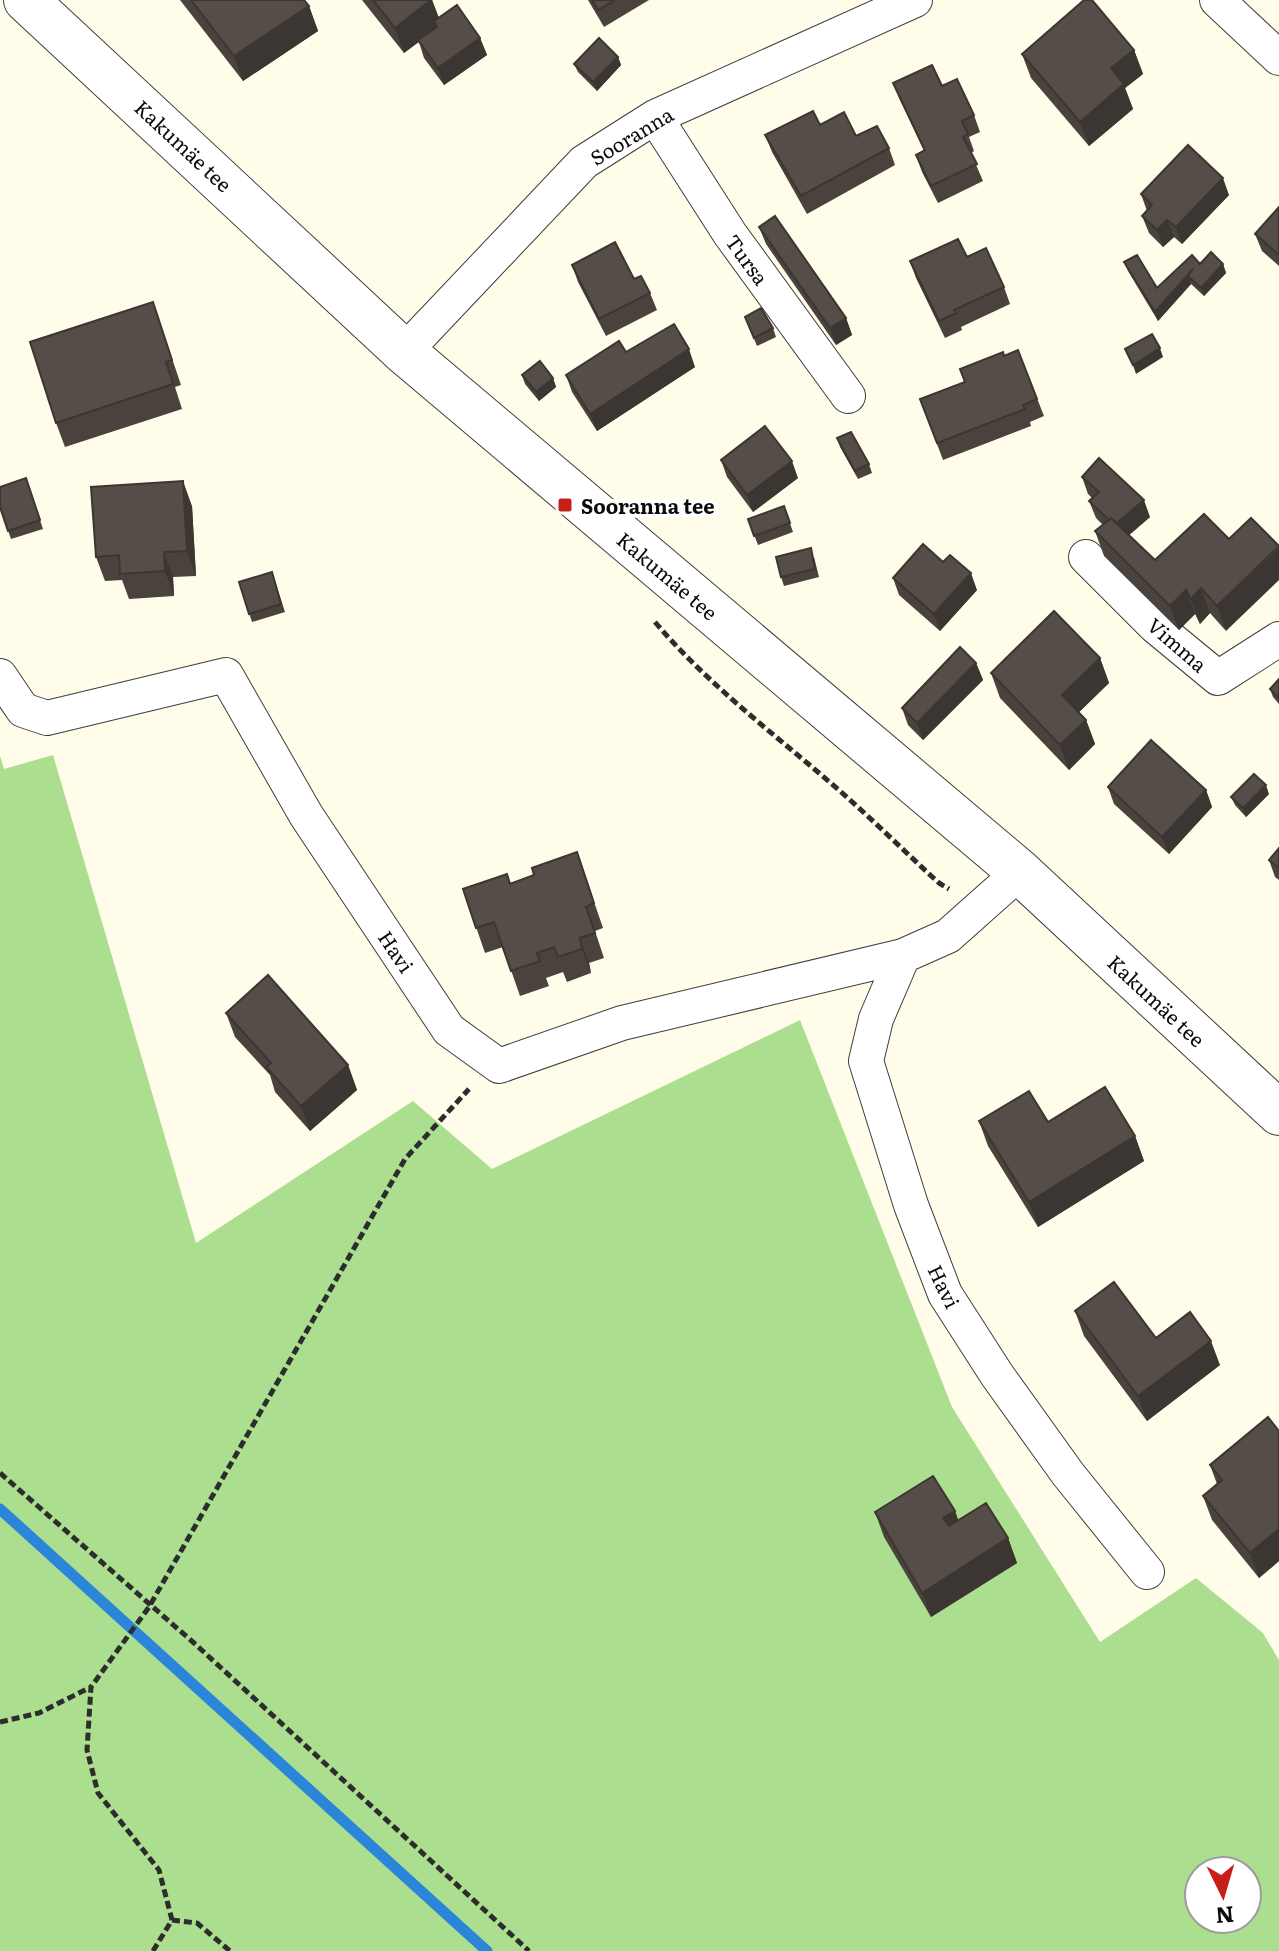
<svg xmlns="http://www.w3.org/2000/svg" width="1279" height="1951" viewBox="0 0 1279 1951" font-family="Literata,serif">
  <rect width="100%" height="100%" fill="#fffdea"/>
  <path fill="#acde8f" fill-rule="evenodd" d="M53 755 196 1243 413 1101 492 1169 800 1020 952 1407 1100 1642 1196 1578 1263 1633 1279 1660V1951H0V756L4 769ZM1199 1871H1247V1919H1199Z"/>
  <g fill="none" stroke-linecap="round" stroke-linejoin="round">
    <path stroke="#2b85d8" stroke-width="11" d="M0 1509 487 1951"/>
    <g stroke="#3e3e3e" stroke-width="36">
      <path id="minor" d="M1217 0 1279 58
        M655 117 730 234 848 396
        M404 352 584 162 655 117 915 0
        M1086 557 1155 626 1218 678 1279 639
        M0 676 23 710 47 718 226 675 306 815 449 1030 499 1066 622 1023 903 956 948 936 1020 872
        M903 956 876 1019 866 1061 911 1205 945 1294 997 1375 1068 1474 1147 1572"/>
    </g>
    <g stroke="#3e3e3e" stroke-width="46">
      <path id="tertiary" d="M26 0 404 352 1020 872 1279 1113"/>
    </g>
    <path stroke="#2d2d2d" stroke-width="5" stroke-dasharray="8 4" stroke-linecap="butt" d="M655 622C709 686 777 736 840 791 874 821 906 853 939 883L949 889
      M0 1473 194 1643 529 1951
      M0 1722 39 1713 91 1687
      M172 1920 197 1923 230 1951
      M153 1951 172 1920 159 1870 98 1793 87 1750 91 1687 149 1607 405 1159 469 1089"/>
    <use href="#minor" stroke="#fff" stroke-width="34"/>
    <use href="#tertiary" stroke="#fff" stroke-width="44"/>
  </g>
  <path fill="#49423d" d="M180 0H304L309 6 318 31 243 81Z
    M362 0H432L439 18 480 38 487 55 444 85 424 58 419 42 404 53Z
    M588 0H649L604 27Z
    M1134 50 1143 74 1125 88 1133 109 1089 146 1031 78 1022 54Z
    M618 57 621 65 597 91 578 72 574 64Z
    M893 83 942 86 974 115 980 132 969 137 974 151 971 153 983 181 938 203 922 172 916 155 924 151 900 100Z
    M820 125 889 148 895 165 807 214 772 152 765 135Z
    M1141 194 1229 195 1182 244 1174 237 1163 247 1149 233 1142 216 1147 211Z
    M1279 207V266L1262 251 1255 234Z
    M759 227 846 318 852 335 836 345 766 244Z
    M967 257 1004 287 1010 304 961 327 962 330 945 338 916 278 910 261Z
    M1124 262 1157 288 1200 264H1223L1226 273 1204 296 1191 284 1158 321 1128 271Z
    M572 265 634 279 650 293 657 310 606 336 578 282Z
    M153 302 181 385 175 387 182 409 65 447 56 423Z
    M745 317 773 328 776 337 757 346Z
    M1018 350 1044 416 1030 422 1031 426 943 460 920 399 965 382 1004 356Z
    M626 352 695 367 597 431 572 392 566 375Z
    M522 375 553 378 556 387 539 401 525 384Z
    M837 438 869 464 872 473 858 479 840 447Z
    M721 460 798 478 753 512 727 477Z
    M1082 477 1150 517 1129 535 1155 560 1204 514 1226 631 1210 613 1200 624 1195 614 1179 630 1104 556 1095 531 1103 525 1096 518 1089 501 1092 498 1088 494Z
    M26 478 43 529 11 539 0 507Z
    M192 506 196 576 173 577 174 596 129 599 122 580 105 581 96 557Z
    M784 506 793 532 758 545 748 519Z
    M814 557 819 577 784 586 781 577Z
    M893 578 977 590 940 631 899 595Z
    M275 581 285 612 252 622 239 582Z
    M1100 658 1109 683 1079 712 1086 720 1095 744 1069 770 1000 698 991 673Z
    M976 663 983 680 923 740 908 725 902 708Z
    M1279 679V704L1273 697 1270 689Z
    M1108 787 1206 790 1212 807 1169 854 1114 804Z
    M1269 794 1246 817 1235 805 1231 797Z
    M1279 848V880L1275 877 1269 860Z
    M577 852 603 928 595 931 604 958 589 963 591 973 567 982 563 972 546 978 549 986 520 996 503 947 485 953 463 889 510 884 534 875Z
    M226 1013 348 1065 357 1090 310 1131 275 1092 270 1075 235 1037Z
    M979 1121 1048 1122 1135 1136 1144 1161 1038 1227 988 1146Z
    M1075 1311 1156 1338 1220 1365 1147 1421 1084 1336Z
    M1279 1431V1561L1259 1578 1212 1520 1203 1496 1217 1484 1210 1465Z
    M955 1511 958 1520 1008 1538 1017 1563 931 1617 884 1537 875 1512Z"/>
  <path fill="#3c3632" d="M431 0H432L441 24 434 21 436 28 404 53 395 28Z
    M309 6 318 31 243 81 234 56Z
    M480 38 487 55 444 85 438 68Z
    M1134 50 1143 74 1125 88 1133 109 1089 146 1080 122 1111 68Z
    M618 57 621 65 597 91 593 82Z
    M1223 178 1229 195 1182 244 1176 227Z
    M1167 220 1174 237 1163 247 1157 230Z
    M1223 264 1226 273 1204 296 1201 288Z
    M1193 269 1188 276 1191 284 1158 321 1155 312Z
    M846 318 852 335 836 345 830 328Z
    M1160 348 1163 357 1136 374 1133 365Z
    M689 349 695 367 597 431 590 414Z
    M553 378 556 387 539 401 536 392Z
    M792 461 798 478 753 512 747 495Z
    M183 481 192 506 196 576 187 551Z
    M1144 500 1150 517 1120 543 1114 525Z
    M1279 547V580L1226 631 1217 606Z
    M164 552 173 577 174 596 165 571Z
    M971 573 977 590 940 631 934 614Z
    M1201 588 1210 613 1200 624 1191 599Z
    M1186 590 1195 614 1179 630 1170 606Z
    M1100 658 1109 683 1071 720 1062 695Z
    M976 663 983 680 923 740 917 723Z
    M1086 720 1095 744 1069 770 1060 745Z
    M1266 785 1269 794 1246 817 1243 808Z
    M1206 790 1212 807 1169 854 1162 837Z
    M580 938 589 963 591 973 582 949Z
    M348 1065 357 1090 310 1131 301 1106Z
    M1135 1136 1144 1161 1038 1227 1029 1202Z
    M1211 1341 1220 1365 1147 1421 1138 1396Z
    M955 1511 964 1536 952 1543 943 1518Z
    M1279 1529V1561L1259 1578 1250 1553Z
    M1008 1538 1017 1563 931 1617 922 1593Z"/>
  <path fill="#554d47" stroke="#3c3632" stroke-width="2" d="M191 0H304L309 6 234 56Z
    M373 0H431L395 28Z
    M592 0H615L598 10Z
    M1084 0H1092L1134 50 1111 68 1124 84 1080 122 1022 54Z
    M457 5 480 38 438 68 418 40 437 27 434 21Z
    M599 38 618 57 593 82 574 64Z
    M932 65 942 86 957 79 974 115 962 121 968 134 963 137 977 164 931 186 916 155 925 150 893 83Z
    M813 111 820 125 844 112 856 136 877 126 889 148 801 196 765 135Z
    M1188 145 1223 178 1176 227 1167 220 1157 230 1142 216 1152 205 1141 194Z
    M1279 207V255L1255 234Z
    M775 216 846 318 830 328 759 227Z
    M958 239 967 257 986 248 1004 287 954 310 956 313 939 321 910 261Z
    M615 242 634 279 641 276 650 293 599 319 572 265Z
    M1211 252 1223 264 1201 288 1188 276 1193 269 1155 312 1124 262 1137 255 1157 288 1192 255 1200 264Z
    M153 302 172 360 166 362 173 384 56 423 30 342Z
    M761 308 773 328 754 338 745 317Z
    M674 324 689 349 590 414 566 375 619 341 626 352Z
    M1152 334 1160 348 1133 365 1125 349Z
    M1018 350 1037 399 1023 405 1025 409 937 443 920 399 965 382 960 369 1003 352 1004 356Z
    M540 361 553 378 536 392 522 375Z
    M765 426 792 461 747 495 721 460Z
    M851 432 869 464 855 471 837 438Z
    M1099 458 1144 500 1117 523 1111 518 1109 520 1089 501 1099 492 1082 477Z
    M26 478 40 520 8 531 0 507V487Z
    M183 481 187 551 164 552 165 571 120 574 119 555 96 557 91 487Z
    M784 506 790 523 754 536 748 519Z
    M1204 514 1229 539 1251 518 1279 546 1217 606 1201 588 1191 599 1186 590 1170 606 1095 531 1111 518 1155 560Z
    M923 544 943 562 950 555 971 573 934 614 893 578Z
    M811 548 815 569 781 577 776 557Z
    M272 572 281 604 249 614 239 582Z
    M1054 611 1100 658 1062 695 1086 720 1060 745 991 673Z
    M960 647 976 663 917 723 902 708Z
    M1279 679V698L1270 689Z
    M1151 740 1206 790 1162 837 1108 787Z
    M1254 774 1266 785 1243 808 1231 797Z
    M1279 848V868L1269 860Z
    M577 852 594 903 586 907 595 933 580 938 582 949 558 957 554 947 537 953 540 961 511 971 494 922 476 928 463 889 507 874 510 884 534 875 532 868Z
    M268 975 348 1065 301 1106 266 1067 271 1063 226 1013Z
    M1105 1087 1135 1136 1029 1202 979 1121 1029 1091 1048 1122Z
    M1114 1282 1156 1338 1190 1312 1211 1341 1138 1396 1075 1311Z
    M1268 1417 1279 1431V1529L1250 1553 1203 1496 1222 1480 1210 1465Z
    M933 1476 955 1511 943 1518 949 1526 986 1503 1008 1538 922 1593 875 1512Z"/>
  <rect fill="#c61f19" stroke="#fff" stroke-width="3" x="557" y="497" width="16" height="16" rx="4"/>
  <g text-anchor="middle" dominant-baseline="central" stroke-width="8" stroke-linejoin="round" paint-order="stroke">
    <g font-size="20" fill="#0b0b0b" stroke="#fff">
      <text transform="translate(631 135) rotate(-31)">Sooranna</text>
      <text transform="translate(184 145) rotate(43)">Kakumäe tee</text>
      <text transform="translate(748 259) rotate(54)">Tursa</text>
      <text transform="translate(668 575) rotate(40)">Kakumäe tee</text>
      <text transform="translate(1178 644) rotate(41)">Vimma</text>
      <text transform="translate(397 951) rotate(56)">Havi</text>
      <text transform="translate(1157 1000) rotate(43)">Kakumäe tee</text>
      <text transform="translate(945 1286) rotate(64)">Havi</text>
    </g>
    <g font-size="20" font-weight="bold" fill="#0b0b0b" stroke="#fff" text-anchor="start">
      <text x="581" y="505">Sooranna tee</text>
    </g>
  </g>
  <g transform="translate(1223 1895) rotate(175)"><circle r="38" fill="#ffffff" stroke="#9d9d9d" stroke-width="2"/>
  <path d="M0-6L14 30L0 20L-14 30Z" fill="#c61f19"/>
  <text y="-12" font-size="22" font-weight="bold" text-anchor="middle" fill="#0b0b0b">N</text>
  </g>
</svg>
